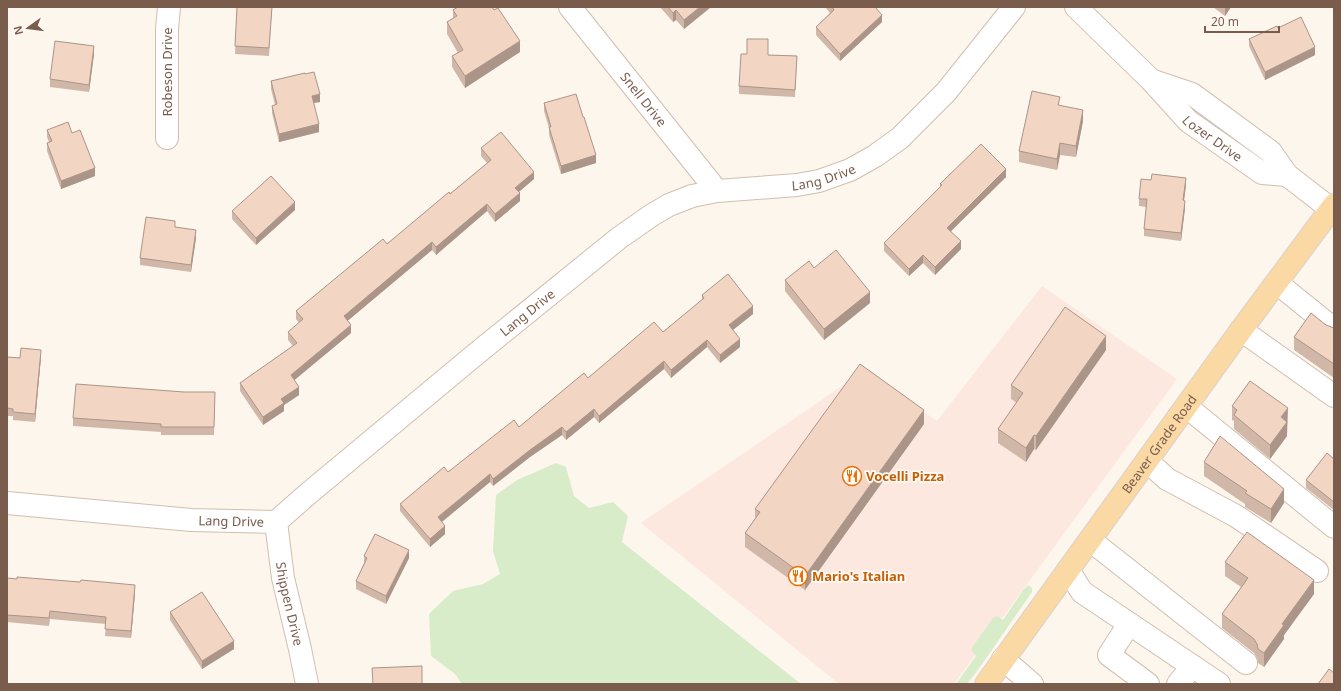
<svg xmlns="http://www.w3.org/2000/svg" width="1341" height="691" viewBox="0 0 1341 691" font-family="'Noto Sans',sans-serif">
  <rect width="100%" height="100%" fill="#fdf6ec"/>
  <path fill="#fde8e0" d="M1042 286 1177 379 954 684H839L641 523 864 371 937 421Z"/>
  <path fill="#d8ecc9" d="M556 463 566 467 574 496 589 508 613 502 628 516 622 542 801 684H462L455 674 431 656 429 614 453 591 483 584 500 574 493 551 496 495 517 480Z
    M1028 585 1032 588V592L980 667 967 684H956L976 656C973 652 970 651 973 646L993 618 997 616 1003 620 1024 589Z"/>
  <g fill="none" stroke-linecap="round" stroke-linejoin="round">
    <g stroke="#d1beb0" stroke-width="24">
      <g id="minor">
        <path id="s1" d="M570 7 717 191"/>
        <path id="s2" d="M1076 7 1151 80 1188 121 1262 173 1287 175"/>
        <path d="M1153 81 1192 94 1271 152 1287 175 1331 209"/>
        <path id="s3" d="M167 138V29L169 7"/>
        <path d="M1277 283 1334 329"/>
        <path d="M1241 330 1334 396"/>
        <path d="M1187 407 1334 527"/>
        <path d="M1147 461 1167 479 1236 516 1317 571"/>
        <path id="s4" d="M7 503 191 520 276 522 309 493 476 354 619 238 652 215 669 205 692 196 717 191 797 185 819 181 850 170 875 156 900 138 946 92 1014 7"/>
        <path id="s5" d="M276 522 283 578 300 649 307 684"/>
        <path d="M1090 540 1246 663"/>
        <path d="M1068 570 1082 592 1219 684"/>
        <path d="M1129 624 1109 655 1148 684"/>
        <path d="M1003 659 1032 684"/>
        <path d="M1178 684 1192 666"/>
      </g>
    </g>
    <g stroke="#dad1cd" stroke-width="24">
      <g id="major">
        <path id="s6" d="M986 684 1241 330 1334 205"/>
      </g>
    </g>
    <use href="#minor" stroke="#fff" stroke-width="22"/>
    <use href="#major" stroke="#fbd9a5" stroke-width="22"/>
  </g>
  <path fill="#d1b7a8" d="M237 7H272L269 56 235 54Z
    M660 7H711L684 29 676 20 673 22Z
    M825 7H875L882 22 840 61 816 35V27L830 13Z
    M1213 7H1231L1225 16Z
    M453 10 520 52 465 88 452 67V56L458 53 447 34V22L453 18Z
    M1249 39 1315 55 1265 80 1249 46Z
    M94 54 89 92 50 87V79Z
    M768 55 797 56 795 97 739 94V86Z
    M305 74 320 102 314 103 319 132 279 142 272 113V106L275 105 271 89V81Z
    M544 103 596 163 561 174 549 135V128L544 111Z
    M1060 105 1083 121 1076 157 1060 155 1057 170 1019 162V151Z
    M47 130 72 133 95 176 61 189 47 151V143L49 142 47 137Z
    M481 148 534 179 519 192 520 201 495 222 487 211 436 255 432 250 347 321 351 333 294 380 299 395 284 405V411L263 425 240 391V383L293 346 288 340V332L299 323 296 319V311L387 244 450 194 487 163 481 156Z
    M1006 177 951 231 961 249 935 275 923 263 909 276 884 251V243L940 187V184Z
    M1186 185 1184 200 1185 208 1181 241 1144 236V229L1146 207 1139 206V199Z
    M295 210 256 245 232 219V211Z
    M175 227 196 238 191 272 140 265V258Z
    M814 268 870 303 824 340 785 291V280Z
    M702 295 753 314 733 330 740 347 720 363 707 347 671 378 664 369 599 423 594 417 566 440 562 435 530 457 493 486 490 482 442 522 445 534 430 547 400 511V504L448 472 519 427 588 378 663 332 702 301Z
    M1326 325 1334 328V378L1294 350V337Z
    M1106 350 1036 450 1034 449 1026 462 998 443V429L1017 403 1011 399V385Z
    M7 357 20 358 41 357 35 422 13 420V416H7Z
    M184 392H215L214 435H161V432L73 426V418Z
    M1232 406 1288 422 1287 423V436L1270 459 1234 429V421L1232 420Z
    M924 424 805 590 745 547V533L755 519V509Z
    M1334 459V510L1306 488V480Z
    M1204 462 1284 503 1271 523 1245 507V504L1204 476Z
    M364 556 409 558 386 604 356 589V581L364 563Z
    M1225 562 1314 594 1284 635V639L1264 667 1258 663 1257 658 1254 653 1222 628V614L1241 587 1225 576Z
    M7 578 135 593 131 638 105 636 106 624 50 619 49 626 7 622Z
    M170 612 234 649 202 669 170 620Z"/>
  <path fill="#aa9588" d="M700 7H711L684 29V20Z
    M1225 7H1231L1225 16Z
    M676 10V20L673 22V13Z
    M882 15V22L840 61V54Z
    M520 41V52L465 88V76Z
    M94 46V54L89 92V85Z
    M1315 47V55L1265 80V72Z
    M320 94V102L312 103V96Z
    M1083 110V121L1076 157V146Z
    M319 124V132L279 142V134Z
    M1060 143V155L1057 170V159Z
    M596 155V163L561 174V166Z
    M95 168V176L61 189V181Z
    M1006 169V177L947 235V228Z
    M534 172V179L515 195V188Z
    M1186 178V185L1183 208V200Z
    M520 193V201L495 222V214Z
    M1185 201V208L1181 241V233Z
    M295 202V210L256 245V238Z
    M487 204V211L436 255V247Z
    M196 230V238L191 272V265Z
    M961 241V249L935 275V267Z
    M432 242V250L344 324V316Z
    M923 255V263L909 276V269Z
    M870 292V303L824 340V329Z
    M753 306V314L729 333V325Z
    M351 325V333L291 383V375Z
    M1106 336V350L1036 450V436Z
    M740 339V347L720 363V355Z
    M707 340V347L671 378V370Z
    M41 350V357L35 422V414Z
    M664 361V369L599 423V416Z
    M299 387V395L284 405V411L263 425V417L281 399Z
    M1288 408 1287 436 1270 459V445L1281 417Z
    M594 409V417L566 440V432Z
    M924 410V424L805 590V576Z
    M562 427V435L530 457 493 486V479L530 450Z
    M1034 435V449L1026 462V448Z
    M490 474V482L438 525V517Z
    M1284 489V503L1271 523V509Z
    M445 526V534L430 547V539Z
    M409 550V558L386 604V596Z
    M1314 580V594L1284 635V639L1264 667V653L1282 624Z
    M135 585V593L131 638V631Z
    M234 641V649L202 669V661Z"/>
  <path fill="#f3d5c3" stroke="#aa9588" d="M237 7H272L269 48 235 46Z
    M458 7H492L494 10 498 8 520 41 465 76 452 56 463 50 447 22 457 16 453 10Z
    M668 7H700L684 20 676 10 673 13Z
    M832 7H875L882 15 840 54 816 27 834 10Z
    M1301 17 1315 47 1265 72 1249 39 1277 26 1278 28Z
    M747 39H768V55L797 56 795 90 739 86 741 54H747Z
    M55 41 94 46 89 85 50 79Z
    M314 72 320 94 312 96 319 124 279 134 272 106 277 104 271 81 305 73V74Z
    M1032 91 1060 97 1058 105 1083 110 1076 146 1060 143 1057 159 1019 151Z
    M576 94 583 117H584L596 155 561 166 549 127H551L544 103Z
    M68 122 72 133 80 130 95 168 61 181 47 143 52 141 47 130Z
    M501 132 534 172 515 188 520 193 495 214 487 204 436 247 432 242 344 316 351 325 291 375 299 387 281 399 284 403 263 417 240 383 297 343 288 332 303 319 296 311 383 239 387 244 449 192 450 194 491 160 481 148Z
    M981 144 1006 169 947 228 961 241 935 267 923 255 909 269 884 243 942 185 940 184Z
    M1152 174 1186 178 1183 200 1185 201 1181 233 1144 229 1147 199H1139L1141 179 1151 180Z
    M271 176 295 202 256 238 232 211Z
    M146 217 175 221V227L196 230 191 265 140 258Z
    M836 250 870 292 824 329 785 280 809 261 814 268Z
    M728 274 753 306 729 325 740 339 720 355 707 340 671 370 664 361 599 416 594 409 566 432 562 427 530 450 493 479 490 474 438 517 445 526 430 539 400 504 444 467 448 472 514 420 519 427 584 373 588 378 654 322 663 332 704 298 702 295Z
    M1065 307 1106 336 1036 436 1034 435 1026 448 998 429 1023 393 1011 385Z
    M1311 313 1326 325 1334 328V364L1294 337Z
    M21 348 41 350 35 414 13 412V409L7 408V357L20 358Z
    M860 364 924 410 805 576 745 533 760 512 755 509Z
    M1250 381 1288 408 1281 417 1287 422 1270 445 1234 415 1237 410 1232 406Z
    M76 384 184 392H215L214 427H161V424L73 418Z
    M1220 436 1284 489 1271 509 1245 493 1247 491 1204 462Z
    M1327 453 1334 459V502L1306 480Z
    M1247 532 1314 580 1282 624 1284 625 1264 653 1258 649 1257 644 1254 639 1222 614 1248 578 1225 562Z
    M375 534 409 550 386 596 356 581 367 558 364 556Z
    M17 577 80 582 81 580 135 585 131 631 105 629 106 617 50 611 49 618 7 615V578L17 579Z
    M202 592 234 641 202 661 170 612Z
    M422 666V684H373L372 668Z
    M1329 669 1334 673V684H1318Z"/>
  <defs>
    <g id="restaurant-ring" transform="scale(1)"><circle r="9.5" fill="#fffaf3" stroke="#e8710a" stroke-width="1.5"/><path d="M-5-6h1v4h1v-4h1v4h1v-4h1v5L-1.5 .5V6h-2V.5L-5-1ZM5-6V6H3V1.5H1.5Q1.5-4 5-6Z" fill="#e8710a"/></g>
  </defs>
  <g fill-rule="evenodd">
    <use href="#restaurant-ring" x="852" y="476"/>
    <use href="#restaurant-ring" x="798" y="576"/>
  </g>
  <g text-anchor="middle" dominant-baseline="central" stroke-width="3.5" stroke-linejoin="round" paint-order="stroke">
    <g font-size="13" fill="#7a5c4d" stroke="#fffaf3">
      <text stroke="none"><textPath href="#s3" startOffset="66">Robeson Drive</textPath></text>
      <text stroke="none"><textPath href="#s1" startOffset="118">Snell Drive</textPath></text>
      <text stroke="none"><textPath href="#s2" startOffset="190">Lozer Drive</textPath></text>
      <text stroke="none"><textPath href="#s4" startOffset="933">Lang Drive</textPath></text>
      <text stroke="none"><textPath href="#s4" startOffset="597">Lang Drive</textPath></text>
      <text stroke="none"><textPath href="#s6" startOffset="296">Beaver Grade Road</textPath></text>
      <text stroke="none"><textPath href="#s4" startOffset="225">Lang Drive</textPath></text>
      <text stroke="none"><textPath href="#s5" startOffset="83">Shippen Drive</textPath></text>
    </g>
    <g font-size="13" font-weight="bold" fill="#c56008" stroke="#fffaf3" text-anchor="start">
      <text x="866" y="476">Vocelli Pizza</text>
      <text x="812" y="576">Mario's Italian</text>
    </g>
  </g>
  <rect width="1341" height="691" fill="none" stroke="#7a5c4d" stroke-width="16"/>
  <g transform="translate(28 28) rotate(256)" stroke="#fffaf3" stroke-width="3" paint-order="stroke">
  <path d="M0-3L7 15L0 10L-7 15Z" fill="#7a5c4d"/>
  <text y="-6" font-size="11" font-weight="bold" text-anchor="middle" fill="#7a5c4d">N</text>
  </g>
  <path d="M1205 26v6h74v-6" fill="none" stroke="#7a5c4d" stroke-width="2"/>
  <text x="1211" y="26" font-size="12" fill="#7a5c4d" stroke="#fffaf3" stroke-width="3" paint-order="stroke">20 m</text>
</svg>
